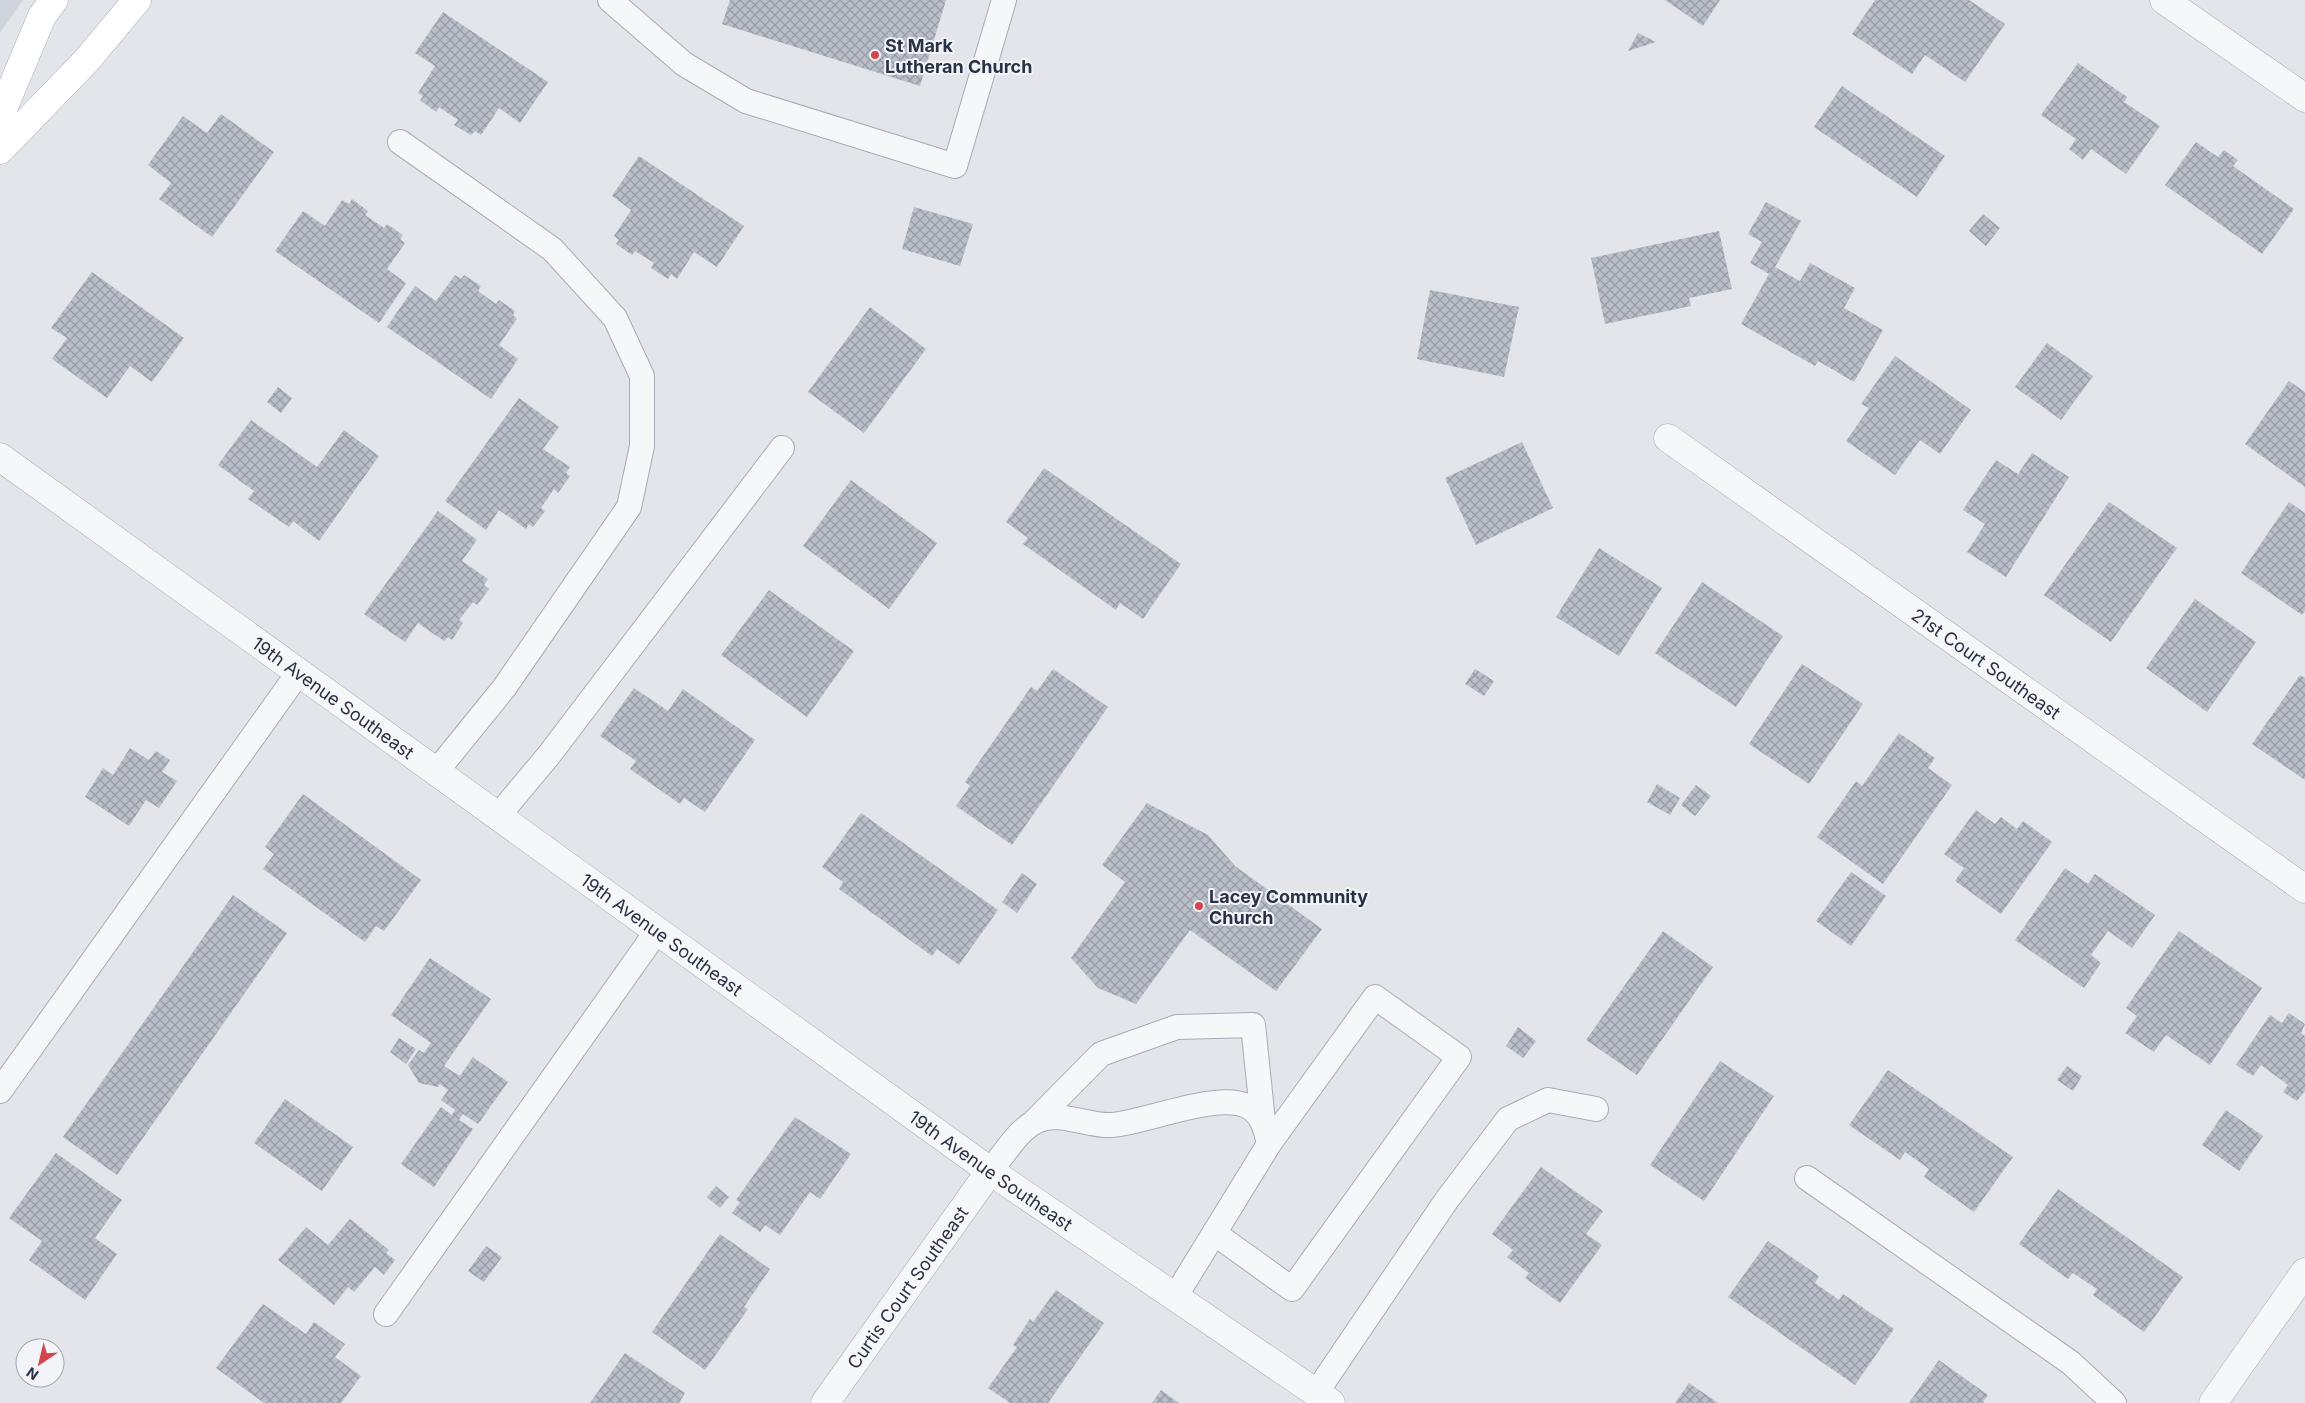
<svg xmlns="http://www.w3.org/2000/svg" width="2305" height="1403" viewBox="0 0 2305 1403" font-family="Inter,sans-serif">
  <defs>
    <pattern id="building-cross-hatch" width="8" height="8" patternUnits="userSpaceOnUse" patternTransform="scale(1.25)"><rect width="8" height="8" fill="#b9bec9"/><path d="M0 0l8 8M0 8l8-8" fill="none" stroke="#969ba5"/></pattern>
  </defs>
  <rect width="100%" height="100%" fill="#e3e5eb"/>
  <path fill="#d0d4dd" d="M0 0H23L0 33Z"/>
  <path fill="url(#building-cross-hatch)" d="M730 0H946L920 86 722 24Z
    M1665 0H1720L1703 26Z
    M1875 0H1969L2005 24 1965 82 1925 55 1912 74 1852 34Z
    M443 12 548 82 520 123 499 108 481 135 475 131 471 135 454 125 458 120 439 107 436 112 420 100 423 96 418 93 435 66 415 53Z
    M1638 33 1656 42 1628 51Z
    M2078 63 2127 97 2124 102 2160 126 2126 174 2091 149 2083 160 2069 149 2076 139 2041 115Z
    M1842 86 1945 156 1917 197 1814 127Z
    M221 114 274 152 212 237 159 199 171 183 148 165 183 116 207 133Z
    M2196 142 2218 157 2224 150 2238 160 2233 166 2294 209 2262 254 2165 185Z
    M639 156 744 226 717 267 694 252 677 279 671 274 668 279 651 268 654 263 635 251 632 255 616 244 619 240 614 236 631 210 612 196Z
    M352 199 368 211 365 215 384 228 387 224 403 235 400 239 405 243 387 269 406 283 379 323 275 251 303 211 325 226 342 200 349 204Z
    M1766 202 1801 221 1775 267 1800 281 1810 263 1855 288 1844 308 1883 330 1854 382 1818 361 1815 366 1741 324 1769 274 1750 263 1762 242 1748 234Z
    M914 207 973 224 960 266 902 249Z
    M1983 214 2000 228 1986 246 1969 231Z
    M1719 231 1732 289 1689 298 1691 306 1605 324 1591 258Z
    M92 272 184 338 152 382 130 366 107 398 52 359 67 338 51 328Z
    M455 275 461 279 464 275 481 286 478 291 496 304 499 300 515 311 513 315 517 319 499 345 518 359 491 399 387 327 415 286 436 301Z
    M1430 290 1519 307 1504 377 1417 359Z
    M870 307 926 349 864 433 808 392Z
    M2047 343 2093 376 2061 420 2015 387Z
    M1895 356 1971 410 1940 454 1920 440 1895 475 1846 441 1869 408 1861 404Z
    M2289 381 2305 392V487L2245 444Z
    M278 387 292 398 281 413 267 402Z
    M519 398 559 427 543 449 570 467 566 473 570 476 558 493 554 489 541 508 545 511 533 527 529 524 526 529 499 510 486 530 445 501Z
    M251 420 317 467 344 430 379 456 319 541 293 521 289 527 248 499 254 491 218 465Z
    M1522 442 1553 508 1476 545 1445 478Z
    M2032 453 2069 477 2006 577 1967 552 1985 524 1963 510 1996 460 2018 474Z
    M1044 468 1181 564 1143 619 1120 603 1116 610 1023 544 1028 538 1006 522Z
    M851 480 937 543 889 609 803 546Z
    M2109 502 2177 548 2111 642 2044 595Z
    M2289 502 2305 513V611L2302 615 2241 573Z
    M438 511 477 540 462 561 488 579 484 585 489 589 477 605 473 602 459 620 463 623 452 640 448 637 444 641 418 623 405 642 364 614Z
    M1599 548 1662 588 1619 656 1556 617Z
    M1702 582 1783 636 1736 707 1655 653Z
    M769 590 854 651 807 717 721 655Z
    M2195 599 2256 642 2207 712 2146 668Z
    M1802 664 1863 704 1809 784 1749 744Z
    M1053 669 1108 707 1012 845 956 806 970 786 965 782 1031 687 1037 691Z
    M1475 669 1494 681 1484 696 1465 684Z
    M2300 675 2305 678V780L2252 744Z
    M634 688 668 711 683 689 755 740 705 812 684 798 680 804 630 769 636 761 600 736Z
    M1899 733 1935 758 1928 768 1952 785 1883 884 1817 837 1856 781 1862 786Z
    M130 748 149 760 156 751 170 760 162 772 177 781 159 808 146 800 129 826 85 797 103 768 113 775Z
    M1657 784 1680 798 1670 815 1647 802Z
    M1696 785 1711 796 1695 816 1681 805Z
    M303 794 421 880 384 931 376 926 365 942 263 869 274 854 265 847Z
    M1147 803 1208 835 1235 866 1322 929 1276 991 1190 930 1136 1004 1098 988 1071 958 1125 882 1102 865Z
    M1976 810 1995 824 2001 817 2017 829 2023 821 2052 842 2001 914 1955 881 1964 868 1944 854Z
    M861 813 998 910 959 965 937 949 932 956 839 889 843 882 822 867Z
    M2065 868 2088 884 2095 874 2155 915 2132 948 2108 931 2091 955 2101 963 2084 988 2015 940Z
    M1851 872 1886 896 1851 946 1816 921Z
    M1022 873 1037 884 1017 913 1002 902Z
    M233 895 287 933 117 1175 63 1137Z
    M1663 931 1713 967 1637 1075 1586 1040Z
    M2179 931 2262 988 2210 1065 2166 1035 2154 1052 2125 1033 2137 1016 2126 1008Z
    M430 958 491 999 444 1066 460 1076 473 1057 508 1082 478 1124 463 1114 459 1120 473 1129 434 1187 401 1164 441 1107 452 1115 455 1110 441 1100 448 1090 440 1084 438 1087 419 1083 408 1065 419 1050 424 1053 431 1043 391 1015Z
    M2289 1013 2305 1024 2301 1033 2305 1036V1091L2297 1101 2283 1092 2288 1085 2261 1065 2253 1076 2236 1065 2270 1015 2282 1023Z
    M1518 1027 1536 1041 1523 1058 1506 1046Z
    M399 1038 416 1049 406 1064 390 1052Z
    M1720 1061 1774 1096 1704 1201 1650 1165Z
    M2067 1066 2082 1076 2073 1091 2057 1080Z
    M1888 1070 2013 1157 1974 1212 1924 1177 1929 1169 1905 1152 1900 1160 1849 1125Z
    M285 1099 353 1147 322 1191 254 1143Z
    M2226 1110 2263 1136 2239 1171 2202 1145Z
    M795 1117 851 1154 820 1199 810 1192 780 1235 765 1225 760 1232 732 1213 740 1202 736 1200Z
    M56 1153 122 1200 95 1238 117 1254 85 1300 29 1260 42 1241 9 1218Z
    M1541 1167 1603 1211 1586 1234 1602 1245 1560 1303 1525 1278 1529 1273 1507 1257 1513 1250 1492 1234Z
    M716 1186 729 1197 720 1208 707 1197Z
    M2058 1189 2183 1277 2144 1332 2093 1295 2097 1289 2073 1273 2068 1279 2019 1244Z
    M350 1219 389 1250 386 1253 395 1260 384 1275 375 1267 354 1292 348 1287 334 1305 278 1260 306 1227 328 1245Z
    M720 1234 770 1269 744 1307 748 1309 705 1370 652 1332Z
    M1768 1241 1819 1276 1815 1283 1839 1300 1843 1294 1894 1329 1855 1385 1728 1297Z
    M486 1246 502 1257 484 1282 468 1271Z
    M1056 1290 1104 1323 1048 1403H1010L988 1388 1017 1347 1013 1345 1030 1319 1033 1322Z
    M263 1304 306 1334 314 1322 345 1344 335 1357 361 1376 341 1403H264L216 1368Z
    M625 1353 685 1393 679 1403H590Z
    M1939 1360 1988 1395 1983 1402 1985 1403H1909Z
    M1689 1383 1718 1403H1675Z
    M1161 1390 1179 1403H1152Z"/>
  <g fill="none" stroke-linecap="round" stroke-linejoin="round">
    <g stroke="#a7abb6" stroke-width="26">
      <path id="service" d="M610 0 684 64 746 101 955 166 1004 0
        M400 142 552 249 615 318 642 376V446L629 507 504 688 436 772
        M498 816 549 755 782 448
        M0 1091 299 672
        M1034 1122 1101 1054 1177 1027 1253 1025 1263 1121
        M990 1171C1003 1156 1016 1133 1033 1123 1057 1108 1087 1127 1112 1125 1147 1122 1216 1092 1247 1106 1262 1113 1266 1130 1269 1144L1175 1297
        M1807 1178 2071 1363 2114 1403
        M1214 1233 1292 1289 1459 1057 1375 997 1269 1144
        M386 1314 657 931
        M1316 1393 1446 1201 1508 1119 1548 1100 1596 1109"/>
    </g>
    <g stroke="#a7abb6" stroke-width="29">
      <g id="minor">
        <path d="M2164 0 2305 98"/>
        <path id="s1" d="M1668 438 2305 889"/>
        <path id="s2" d="M0 457 990 1171 1331 1403"/>
        <path id="s3" d="M825 1403 990 1171"/>
      </g>
    </g>
    <g stroke="#a7abb6" stroke-width="29">
      <path id="tertiary" d="M2213 1403 2305 1272"/>
    </g>
    <g stroke="#a1a8b8" stroke-width="29">
      <path id="primary" d="M0 116 42 16 54 0
        M0 150 87 60 137 0"/>
    </g>
    <use href="#service" stroke="#f6f7f9" stroke-width="24"/>
    <use href="#minor" stroke="#f6f7f9" stroke-width="28"/>
    <use href="#tertiary" stroke="#f6f7f9" stroke-width="28"/>
    <use href="#primary" stroke="#fff" stroke-width="28"/>
  </g>
  <g fill="#d5434c" stroke="#f2f4f8" stroke-width="2">
    <circle cx="875" cy="55" r="5"/>
    <circle cx="1199" cy="906" r="5"/>
  </g>
  <g text-anchor="middle" dominant-baseline="central" stroke-width="4" stroke-linejoin="round" paint-order="stroke">
    <g font-size="18" font-weight="bold" fill="#293144" stroke="#f2f4f8" text-anchor="start">
      <text x="885" y="45">St Mark<tspan x="885" dy="21">Lutheran Church</tspan></text>
      <text x="1209" y="896">Lacey Community<tspan x="1209" dy="21">Church</tspan></text>
    </g>
    <g font-size="18" fill="#293144" stroke="#f2f4f8">
      <text stroke="none"><textPath href="#s1" startOffset="390">21st Court Southeast</textPath></text>
      <text stroke="none"><textPath href="#s2" startOffset="411">19th Avenue Southeast</textPath></text>
      <text stroke="none"><textPath href="#s2" startOffset="816">19th Avenue Southeast</textPath></text>
      <text stroke="none"><textPath href="#s2" startOffset="1221">19th Avenue Southeast</textPath></text>
      <text stroke="none"><textPath href="#s3" startOffset="142">Curtis Court Southeast</textPath></text>
    </g>
  </g>
  <g transform="translate(40 1363) rotate(215)"><circle r="24" fill="#f2f4f8" stroke="#a2a6b0"/>
  <path d="M0-4L9 19L0 12L-9 19Z" fill="#d5434c"/>
  <text y="-8" font-size="14" font-weight="bold" text-anchor="middle" fill="#293144">N</text>
  </g>
</svg>
